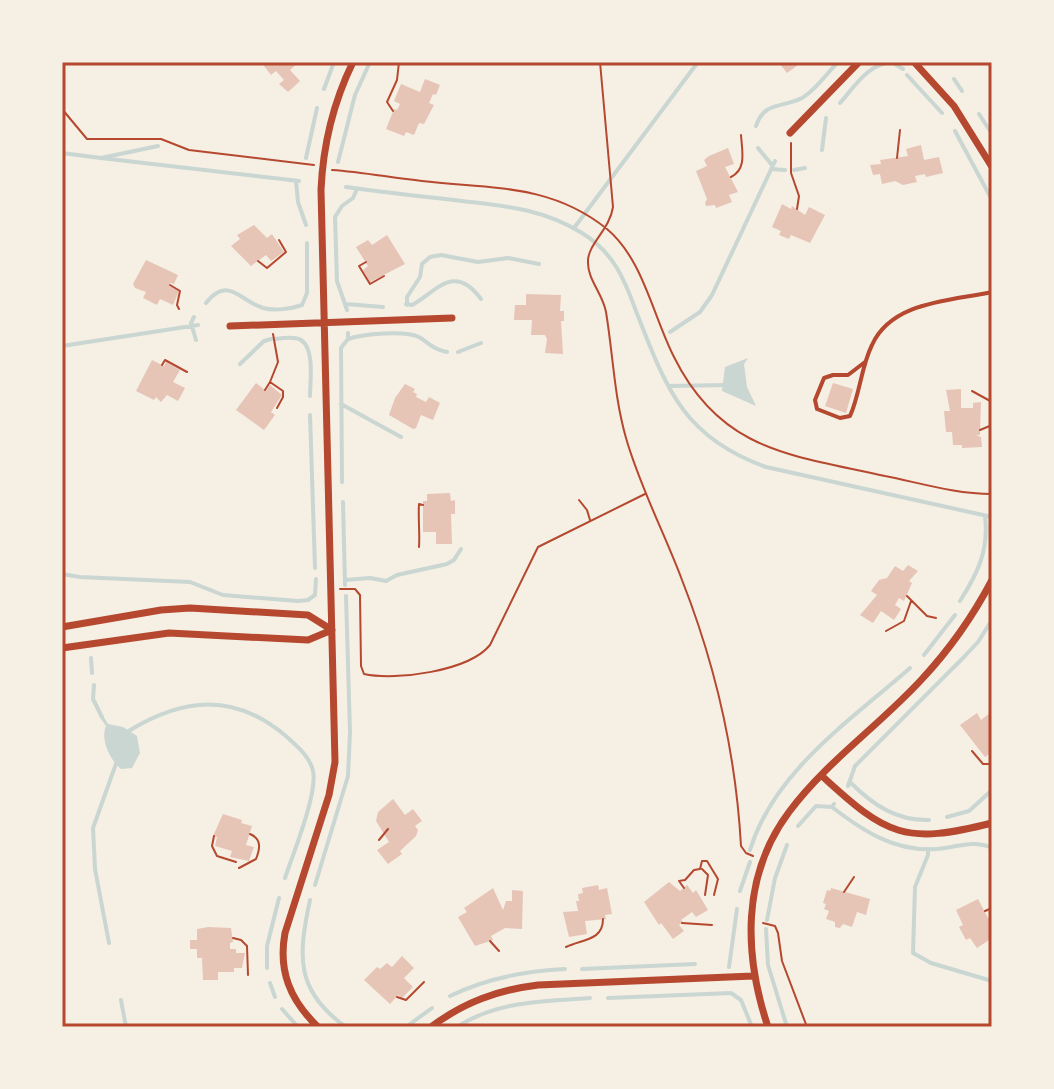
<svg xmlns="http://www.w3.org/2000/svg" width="1054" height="1089" viewBox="0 0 1054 1089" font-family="'Titillium Web',sans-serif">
  <rect width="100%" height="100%" fill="#f6efe4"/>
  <path fill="#c9d6d2" d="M748 358 744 364 747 387 756 406 722 391 725 367Z
    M102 714 108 724 123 727 137 736 140 753 132 768 121 769C110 760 100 740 106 726L99 716Z"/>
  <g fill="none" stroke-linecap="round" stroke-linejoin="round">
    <path stroke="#c9d6d2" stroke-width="4" d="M907 75 942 113
      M954 79 962 91
      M324 89 334 62
      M840 103C855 86 868 64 892 62L903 69
      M979 114 992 134
      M756 126C764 101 783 108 802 98 816 90 827 73 838 62
      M955 131 992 200
      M758 148 772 165
      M822 150 826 118
      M62 153 101 158 158 146
      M101 158 299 181
      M306 158 317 108
      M338 162 355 95 370 62
      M771 169 785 170
      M794 170 805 168
      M296 181 298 202 306 225
      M346 187C382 192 418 196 454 200 501 206 540 207 582 233 613 252 624 278 636 311 666 387 682 437 766 467L992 517
      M574 228 698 62
      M206 303C228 275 240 301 263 308 274 311 291 309 302 305L307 293V243
      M346 304 383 307
      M406 304 412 305C436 292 454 262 481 299
      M407 305V297L420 277 422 264 430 257 441 255 478 262 508 258 539 264
      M347 310 337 281 335 217 342 206 353 198 357 189
      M194 317 191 323 196 340
      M670 332 700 312 712 295 775 161
      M275 339C283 338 295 336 301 340 315 349 310 382 310 396
      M348 339C363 334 405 330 419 337 429 343 434 350 447 352
      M62 346 198 325
      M458 352 481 343
      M240 364 264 341 271 339
      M669 386 728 385
      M341 404 401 437
      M310 415 315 568
      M342 482 341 348 348 339V333
      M343 502 345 585
      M62 574 80 577 190 582 223 595 298 601 308 600 315 595 316 579
      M345 580 370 578 386 581 397 575 447 564 454 560 461 549
      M960 601C978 573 989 550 985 516
      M924 655 955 615
      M91 658 92 673
      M94 685 93 699 102 717
      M127 732C183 697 235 692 287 737 297 746 310 757 313 771 318 793 293 854 285 878
      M851 783C873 805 897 821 929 820
      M848 786 855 766 962 659 978 642 992 620
      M832 807C863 831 895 852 936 849 955 848 973 839 992 848
      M947 817 969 811 992 790
      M798 826 816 806 832 807 834 804
      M928 849V855L915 887 913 953 931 963 992 981
      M750 850C774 771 851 720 910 668
      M315 885 348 776 350 732 346 596
      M740 891 750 862
      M310 900C298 956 295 991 346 1027
      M767 920 775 878 787 845
      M766 929 768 965 787 1027
      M109 943 95 869 93 828 117 761
      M729 967 737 909
      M267 968V946L279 898
      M582 969 695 964
      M270 983 275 997
      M450 996C487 978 524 971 565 969
      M608 998 731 993 741 1000 752 1027
      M121 1000 126 1027
      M282 1009 298 1027
      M406 1027 432 1008
      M457 1027C496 1001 545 1001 590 998"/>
  </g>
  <path fill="#e6c5b7" d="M261 62H299L290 70 300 81 288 92 279 84 284 80 276 71 271 75Z
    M783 62H802L787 73 780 64Z
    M425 79 440 85 436 95 433 94 429 103 434 105 424 124 419 123 414 135 406 132 404 136 386 129 394 109 397 110 400 104 394 101 401 84 420 92Z
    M921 145 924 160 939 157 943 173 926 177 925 174 915 176 917 182 903 185 895 181 882 184 880 174 873 175 870 165 881 164 880 160 908 156 906 149Z
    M728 148 734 164 725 167 738 192 729 195 732 202 716 208 715 205 706 206 705 203 707 199 696 171 707 166 704 160 709 156Z
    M782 204 791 209 792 206 805 215 809 207 825 215 810 243 791 235 789 239 779 235 781 231 772 227Z
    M254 225 267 238 272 234 284 252 271 261 266 255 251 266 231 246 240 239 237 235Z
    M387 235 405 264 370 282 363 270 368 266 356 247 368 240 372 245Z
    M146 260 178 275 174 284 170 283 169 286 179 291 173 305 160 299 157 305 143 298 146 292 135 288 133 284Z
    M526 294 561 295 560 311H564V321H561L563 354 545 353 547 339 545 335H531L532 320H514L515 305H526Z
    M152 360 164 366 166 362 180 370 173 382 185 388 178 401 167 395 161 402 156 397 154 400 136 391Z
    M256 383 266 391 270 385 282 395 271 412 275 415 264 430 236 410Z
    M833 383 853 389 846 413 825 406Z
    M405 384 415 389 413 392 417 394 416 397 426 402 429 397 440 403 433 420 421 415 416 428 413 429 389 415 395 398Z
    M961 389V408H973V403L981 402 980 435H976L981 437 982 447 962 448V445H953L952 432H946L944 411H950L946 390Z
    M450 493 451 501 455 500V514H451L452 544H436V532H423V501H427V494Z
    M908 565 918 571 909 581 912 583 904 601 899 598 895 605 901 609 894 620 881 611 873 623 860 615 877 595 871 591 879 580 887 578 895 566 903 571Z
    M977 713 981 720 990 713 992 717V752L985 757 960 725Z
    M393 799 405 815 413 809 422 821 415 826 418 830 416 836 400 851 402 854 388 864 377 850 389 842 376 821 378 812Z
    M223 814 242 820 241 823 252 826 246 845 254 847 249 861 230 857 232 851 215 846 217 837 213 836Z
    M669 882 680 891 687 885 693 893 696 890 708 910 696 917 692 912 681 920 683 922 679 925 684 931 673 939 661 923 659 925 644 902Z
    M598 885 599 890 607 888 612 914 605 915 606 919 585 921 587 934 569 937 563 912 578 911 576 901H579L578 894 583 893 582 888Z
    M493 888 503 910 506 901H512V890L523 891 522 929 505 928 491 936 493 940 475 946 458 917 467 912 464 908Z
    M831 888 870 899 866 915 857 912 852 927 843 924 840 928 835 927V922L826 919 829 911 824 909 826 904 823 903 827 890 830 891Z
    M978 899 988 918 992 916V938L977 948 970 938 966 940 959 927 963 925 956 910Z
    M208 927 231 928 233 942 230 943V949H236V953H245L242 968H234V972H218V980H203L202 958H197V949H190V940H197V929Z
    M402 956 414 968 404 978 413 987 402 998 398 995 390 1004 364 980 377 967 380 969 387 963 392 967Z"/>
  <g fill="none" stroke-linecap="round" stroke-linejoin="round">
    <path stroke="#b5482f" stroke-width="2" d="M600 62 613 207C610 229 588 244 588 261 587 279 603 294 606 312 613 354 614 396 626 438 640 487 664 532 682 580 715 664 736 756 741 846L746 853 753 856
      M298 64 300 62
      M62 109 87 139H161L189 150 314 165
      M393 111 387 102 397 80 399 62
      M791 143V173L799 196 797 209
      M897 158 900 130
      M332 170C363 172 392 178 422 181 490 189 550 183 607 229 643 259 653 316 674 357 721 452 792 455 885 476 920 483 956 494 992 494
      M731 177C747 169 742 151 741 135
      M258 261 267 268 286 252 279 240
      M366 262 359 266 370 284 384 276
      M170 285 180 291 177 305 179 309
      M162 365 165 360 187 372
      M270 382 278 362 273 334
      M265 390 270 382 283 391V397L277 408
      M972 391 992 402
      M980 430 992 425
      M579 500 587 510 590 520
      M419 547C420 533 418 517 419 504L423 505
      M340 589H355L360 595 361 666 364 674C396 681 469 671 490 645L538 547 645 494
      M907 596 927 616 936 618
      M886 631 904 621 911 601
      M972 751 983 764H989L992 760
      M214 836 212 846 217 856 236 862
      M379 840 388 829
      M239 868 256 859C260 849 262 839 250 834
      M702 869 708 875 705 895
      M684 888 679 881 685 880 694 870 700 869 702 861H707L718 879 714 895
      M844 892 854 877
      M985 911 992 908
      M682 923 712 925
      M763 923 775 926 778 933 782 961 807 1027
      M233 938 241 940 247 946 248 975
      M490 941 499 951
      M566 947C582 939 603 941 603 919
      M397 997 406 1000 424 982"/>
    <path stroke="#b5482f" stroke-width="4" d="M865 362 848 375H833L824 378 815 400 817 409 840 418 850 416C860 394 861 367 872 345 892 301 951 301 992 292"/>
    <path stroke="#b5482f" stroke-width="7" d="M914 62 954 106 992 167
      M790 133 859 62
      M230 326 452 318
      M62 627 161 610 190 608 308 615 332 630
      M62 648 169 633 308 640 332 630
      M822 776C887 836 905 845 992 823
      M318 1027C290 1000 278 971 285 933L329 795 335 762 321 190C323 145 333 103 353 62
      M431 1027C464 1002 498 990 538 985L753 976
      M768 1027C744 955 741 876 789 812 826 762 880 725 922 679 950 649 973 616 992 580"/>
  </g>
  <rect width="1054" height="1089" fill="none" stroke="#f6efe4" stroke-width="128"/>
  <rect x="64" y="64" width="926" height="961" fill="none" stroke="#b5482f" stroke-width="3"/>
</svg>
